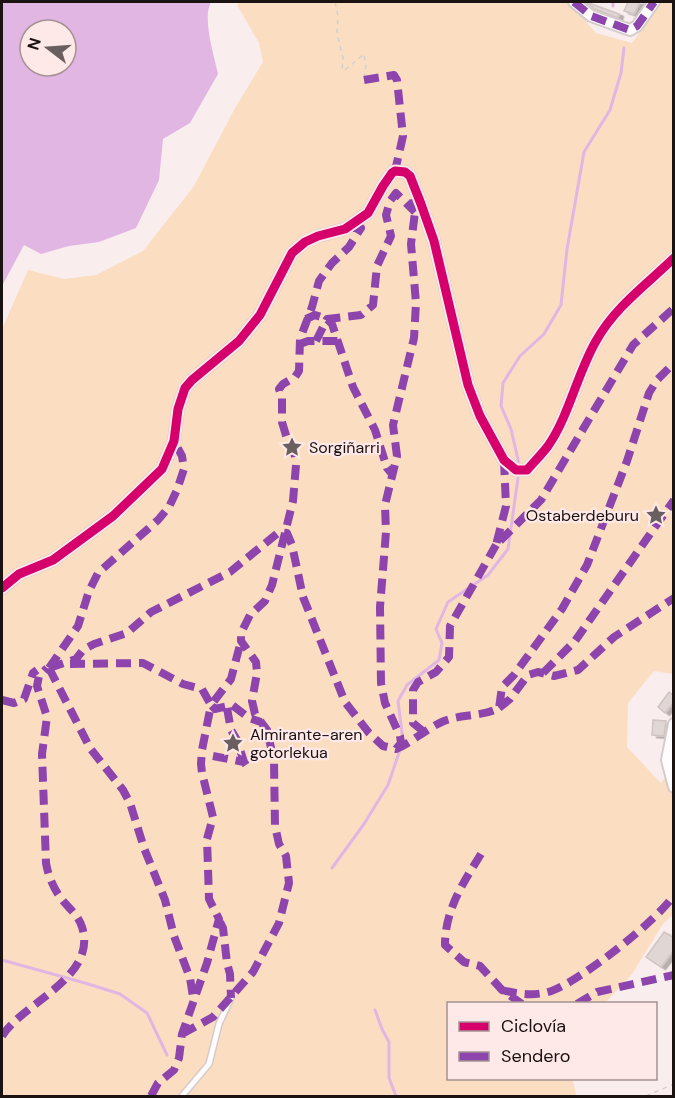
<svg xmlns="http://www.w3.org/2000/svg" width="675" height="1098" viewBox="0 0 675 1098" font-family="'DM Sans',sans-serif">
  <defs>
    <filter id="shadow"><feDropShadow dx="4.5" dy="2.5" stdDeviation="0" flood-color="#0004"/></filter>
  </defs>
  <rect width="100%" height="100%" fill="#faeded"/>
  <path fill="#fbdec1" d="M239 2H568L596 33 632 43 662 2H673V674L654 671 628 703 627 747 661 783 667 775 673 751V915L663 924 632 974 605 1003 448 1004V1078L573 1079 576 1096H2V329L28 270 64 279 96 275 143 251 194 186 235 108 263 62 259 43 237 5Z"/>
  <path fill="#e2b6e3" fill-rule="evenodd" d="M2 2H211C202 18 214 55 218 74L190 123 163 139 159 180 136 228 99 242 69 246 41 254 24 245 2 286ZM30 30H66V66H30Z"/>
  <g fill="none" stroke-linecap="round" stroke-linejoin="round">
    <path stroke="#e2b6e3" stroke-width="3" d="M613 6V2
      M519 464 511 429 501 406 503 383 520 356 544 334 561 305 567 249 584 152 610 110 621 73 624 48
      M332 868 364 824 388 785 403 741 398 701 407 685 439 660 442 643 436 629 448 602 488 575 508 549 518 478
      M2 960 85 983 120 994 147 1013 167 1055
      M375 1010 382 1029 389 1042V1078L396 1096"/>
  </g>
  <path fill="#e0d6d3" stroke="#d0c5c3" stroke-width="1.5" filter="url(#shadow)" d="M586 2 619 14 618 18 595 9Z
    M628 2H640L634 14 624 11Z
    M669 692 674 696V702L665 713 658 707Z
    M653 720 666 721 664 736 652 735Z
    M664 932 674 938V950L661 967 646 957Z"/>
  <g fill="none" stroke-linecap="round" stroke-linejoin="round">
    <g stroke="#d6cbcb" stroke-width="8">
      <path id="lane" d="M182 1096 209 1064 219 1024 231 998"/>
    </g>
    <g stroke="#d6cbcb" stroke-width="14">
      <path id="street" d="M574 2 591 16 630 30 637 26 654 2
        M2 588 19 574 53 560 113 516 162 469 174 441 178 409 185 388 192 380 239 341 260 315 292 253 305 242 318 236 345 229 368 213 383 186 392 173 395 171 405 172 410 176 421 204 434 241 468 385 480 416 504 460 516 470H527C534 462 542 454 548 446 569 416 577 374 596 341 615 307 646 285 674 258
        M674 724 667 760 674 787"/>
    </g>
    <path stroke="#d2cfcf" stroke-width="1.5" stroke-dasharray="4.5 4.5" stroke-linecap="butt" d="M335 2 338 16 337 33 343 58 342 70H345L364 54 366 66 364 80
      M646 1096 674 1084"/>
    <use href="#lane" stroke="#fefcfc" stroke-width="5"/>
    <use href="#street" stroke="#fefcfc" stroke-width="10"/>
    <path stroke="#8e44ad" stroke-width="8" stroke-dasharray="15 8" stroke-linecap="butt" d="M574 2 591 16 630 30 637 26 654 2
      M364 80 394 75 397 80 403 136 395 171
      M306 319 315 315 327 319 332 324 353 387 375 430 387 468 392 474
      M316 341 327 319 361 315 373 305 377 266 391 236 386 215 390 201 396 193 415 212
      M300 344 308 341H338
      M504 460 506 506 496 545 541 500 633 345 674 308
      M70 664 143 663 183 684 202 689 211 705 231 679 241 641
      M49 668 76 659 83 650 94 644 127 633 151 612 230 572 279 532 287 533 292 545 303 597 345 702 369 733 383 746 396 749C413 742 427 728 444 721 462 714 481 717 499 708L502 687 514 675 562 609 587 565 627 461 649 393 657 380 674 363
      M49 668 90 748 123 790 130 803 144 848 165 900 174 936 190 978 193 997
      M49 668 78 626 89 591 98 573 158 520 169 507 177 490 184 469 182 456 174 441
      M543 673 575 641 674 500
      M2 700 14 703 24 699 33 673 37 670
      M227 708 231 730 237 740 244 762
      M499 708 510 699 528 675 538 672 554 676 578 670 614 637 674 598
      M424 732 413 723V690L418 682 436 672 449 657 450 626 496 545
      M396 749 401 743 400 736 385 703 381 683 380 607 386 532 385 505 397 456 393 425 414 338 416 303 411 244 415 212 413 199
      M213 756 244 762 246 765
      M481 854C463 883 445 910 445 945L464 962 480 966 502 990 522 1004
      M220 922 223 928 227 963 230 974 231 998
      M502 990C517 994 533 996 548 992 577 984 657 921 674 895
      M577 1004 597 992 674 975
      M182 1034 213 1017 253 972 279 923 289 883 286 856 279 844 275 826 274 761 267 730 255 714 252 701 257 673 256 662 241 641V633L250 615 265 601 272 585 293 501 296 465 295 456 288 442 282 422V397L279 389 283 384 295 377 299 371 300 339 312 307 319 281 332 263 349 247 361 228H348
      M2 1036C24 1002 98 977 82 927 78 914 68 908 60 897 53 887 48 875 46 863L42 754 47 717 37 686 39 676 47 668
      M151 1096 158 1083 174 1070 179 1058 182 1034 207 963 219 919 209 899 207 839 213 817 202 773 201 764 202 750 211 705 215 709 232 705 249 718 261 722"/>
    <g stroke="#ffe8e8" stroke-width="13">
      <path id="cycleway" d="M2 588 19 574 53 560 113 516 162 469 174 441 178 409 185 388 192 380 239 341 260 315 292 253 305 242 318 236 345 229 368 213 383 186 392 173 395 171 405 172 410 176 421 204 434 241 468 385 480 416 504 460 516 470H527C534 462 542 454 548 446 569 416 577 374 596 341 615 307 646 285 674 258"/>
    </g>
    <use href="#cycleway" stroke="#d6006c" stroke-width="9"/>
  </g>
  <defs>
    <g id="sight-bare" transform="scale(1.62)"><path d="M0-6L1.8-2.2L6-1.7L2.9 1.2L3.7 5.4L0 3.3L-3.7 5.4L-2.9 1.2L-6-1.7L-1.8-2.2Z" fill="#695f5f" stroke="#ffe8e8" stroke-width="2.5" paint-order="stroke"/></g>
  </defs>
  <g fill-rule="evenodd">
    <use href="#sight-bare" x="292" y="447"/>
    <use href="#sight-bare" x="656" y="515"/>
    <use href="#sight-bare" x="233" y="743"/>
  </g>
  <g text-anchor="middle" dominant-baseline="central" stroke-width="4.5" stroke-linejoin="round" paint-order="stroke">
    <g font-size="16" fill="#1b1212" stroke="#ffe8e8" text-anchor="start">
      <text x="309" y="447">Sorgiñarri</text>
      <text x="639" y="515" text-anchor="end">Ostaberdeburu</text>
      <text x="250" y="734">Almirante-aren<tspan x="250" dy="18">gotorlekua</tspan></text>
    </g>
  </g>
  <rect width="675" height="1098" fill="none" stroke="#1b1212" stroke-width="6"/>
  <rect x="447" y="1002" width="210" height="78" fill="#ffe8e8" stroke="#a49292" stroke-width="1.5"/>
  <rect x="459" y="1022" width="30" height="9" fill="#d6006c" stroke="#a49292" stroke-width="1.5"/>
  <text x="501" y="1032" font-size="18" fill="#1b1212">Ciclovía</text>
  <rect x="459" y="1052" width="30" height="9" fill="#8e44ad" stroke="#a49292" stroke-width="1.5"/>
  <text x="501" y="1062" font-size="18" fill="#1b1212">Sendero</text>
  <g transform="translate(48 48) rotate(287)"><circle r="28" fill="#ffe8e8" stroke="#a49292" stroke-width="1.5"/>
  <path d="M0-4.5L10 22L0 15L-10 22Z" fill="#695f5f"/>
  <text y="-9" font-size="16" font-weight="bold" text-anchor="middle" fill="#1b1212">N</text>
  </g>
</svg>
